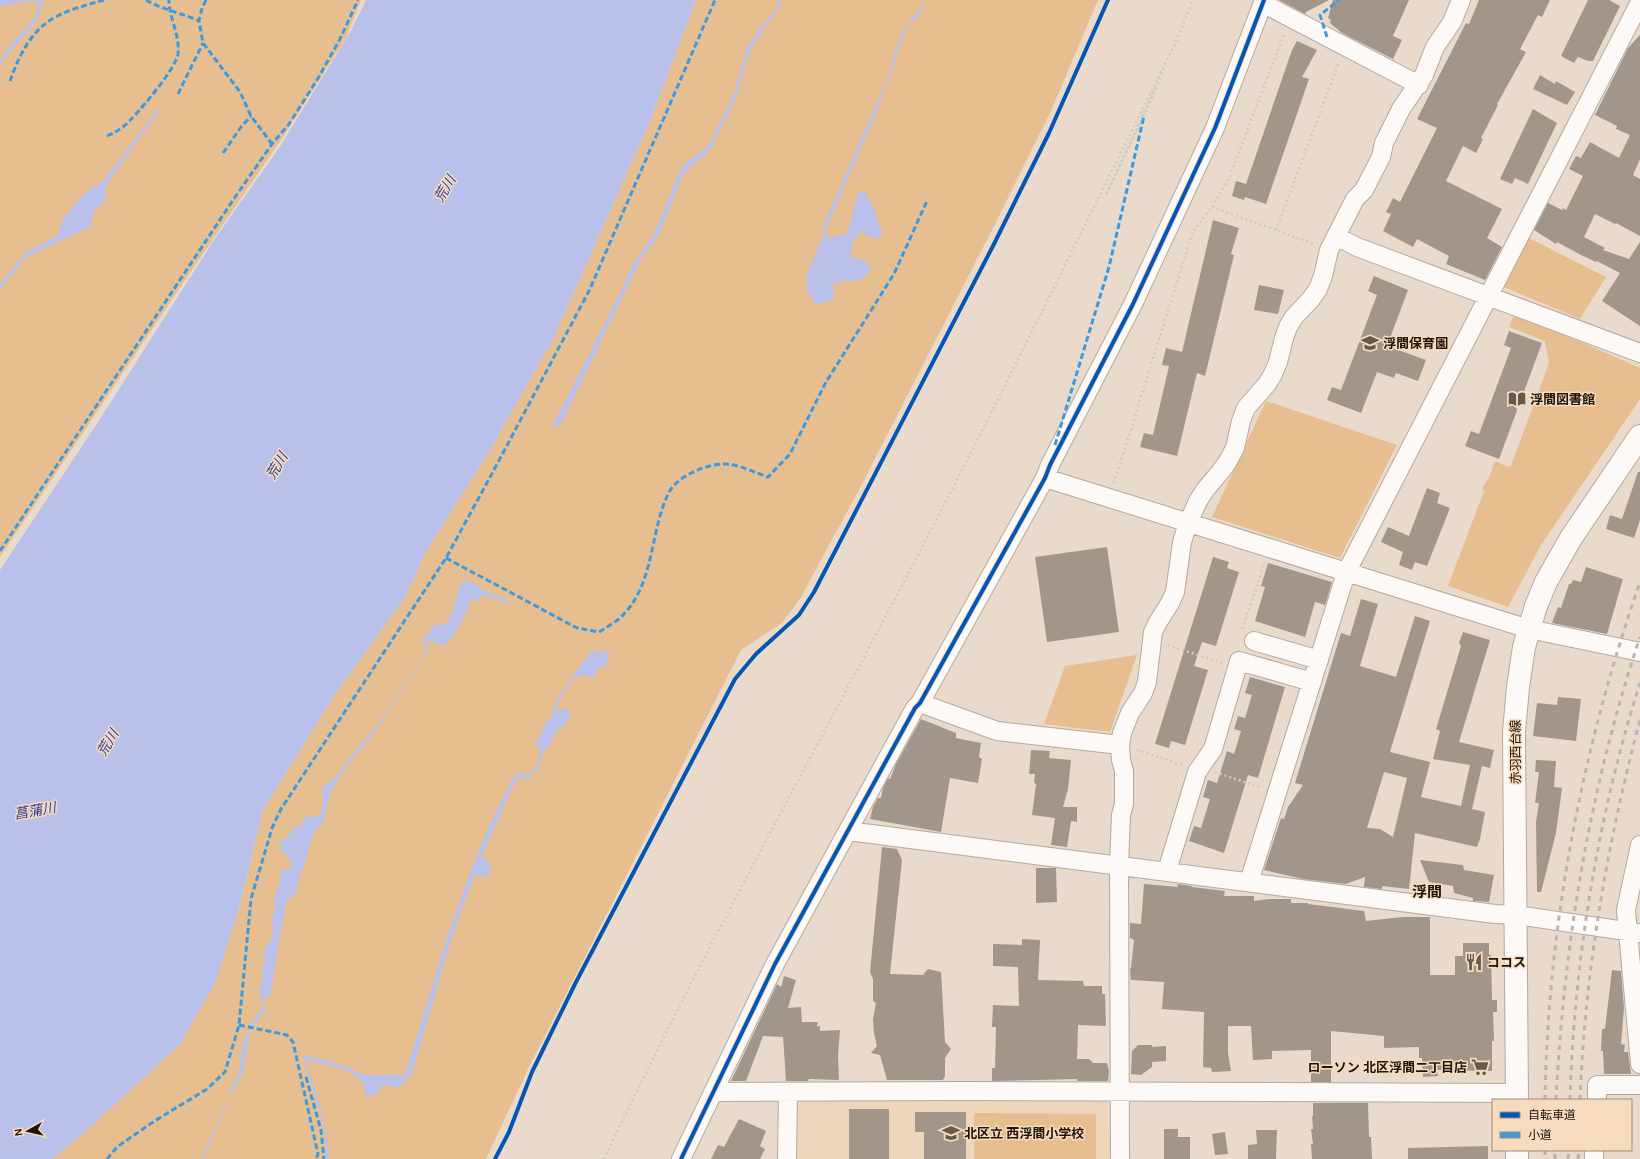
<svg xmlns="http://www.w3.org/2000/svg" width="1640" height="1159" viewBox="0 0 1640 1159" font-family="Karla,'Noto Sans JP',sans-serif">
  <rect width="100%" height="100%" fill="#e9dacb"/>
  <path fill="#eed6bc" d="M1104 1100 1109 1107 1110 1159H793L794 1105 798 1101Z"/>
  <path fill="#e7be8f" d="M0 0H361L346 38 281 140 181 286 0 557Z
    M696 0H1098L1051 111 993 228 862 484 800 599 782 623 741 650 530 1065 486 1159H52L87 1130 180 1044 238 912 263 810 333 697 405 597 425 553 490 450 554 337 650 121Z
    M1529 238 1606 277 1580 319 1504 287Z
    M1515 313 1640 368V399L1541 545 1508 607 1448 586 1484 491 1482 488 1489 478 1495 461 1508 467 1511 466 1549 363 1545 341 1509 327Z
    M1266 401 1397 445 1340 558 1212 517Z
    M1137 655 1110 732 1044 724 1065 666Z
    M974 1113 1096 1114V1159H974Z"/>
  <path fill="#b9c1ea" d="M0 0H43C42 7 40 15 36 21 26 37 9 49 0 66 0 47 36 28 39 4L37 2C24 0 12 4 0 7Z
    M366 0H696L650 121 554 337 490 450 425 553 405 597 333 697 263 810 238 912 215 983 180 1044 87 1130 52 1159H0V570L100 419 214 240 279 148 351 31Z
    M777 0H781L780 8 763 29 748 54 737 96 711 148 706 154 690 167 681 179 659 235 642 257 635 271 561 424 551 429 622 289 632 265 654 234 678 175 686 162 704 150 711 141 735 92 746 50 759 29 778 7Z
    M926 0 918 17 911 22 899 47 895 60 894 68 885 88 878 108 826 229V234L829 238 847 233 852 217 857 194 865 191 875 212 882 234 877 240C871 236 866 236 861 231L852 244 850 257 866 261 871 270C864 279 854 284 843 279L842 284 838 282 833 283 834 298 824 303 816 304C796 282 812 268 819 243L822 242 825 222 892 68C894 41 910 21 926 0Z
    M159 107V111L106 185 105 201 94 211 90 227 26 257 0 289V284L25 253 58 235 64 217 84 194 105 179Z
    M464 581 473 582 484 591 511 601 507 603 482 595 480 601 472 599 459 627 447 644 438 645 432 641 429 643 426 639 424 642 428 647C427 656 413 675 407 684 397 699 387 715 376 730 353 762 328 779 324 822 311 830 309 849 305 863 304 867 301 871 300 875 296 887 300 894 286 901L270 997 265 995V1011L250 1031 243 1072 234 1090 228 1096 226 1105 204 1159H202L240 1069 242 1047 251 1025 263 1007 259 990 262 980V967L265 961 264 950 271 940 273 927 271 917 275 911 274 909 275 907 274 898 276 894 275 893 278 889 281 870 288 869 292 864 286 854 280 851 282 847 278 844 280 841H283L296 826 301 827 304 817 320 816 323 802V791L320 789 336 777 349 759 382 719 421 662 426 647 421 642 428 633 432 632 430 626H436L439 623 445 624 449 621 450 617 446 615 449 614 452 615 453 613 452 610 459 591V585Z
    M612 650 608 654 609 662 606 663 604 667 597 669 593 678 586 675 575 677C567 688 560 699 555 712L564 708 569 711 570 718 565 722 566 725 558 729 555 733 550 745 543 752 537 770 531 775 530 779 519 777 511 790 481 858 488 859 491 871 488 876 475 875 463 905 452 937 411 1076 396 1089 391 1085 380 1087 379 1093 366 1097C365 1075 348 1071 331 1066 322 1064 314 1061 306 1060 316 1092 328 1125 329 1159H326L325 1137 322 1120 303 1056 313 1057 350 1068 360 1074 372 1075H405L449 931 472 868 488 828 511 781 519 773 529 774 535 768 540 751 535 743 542 733 545 723 551 717 553 708 567 684 584 660 589 656 590 651 600 652 602 651Z"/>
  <path fill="#a2968b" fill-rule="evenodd" d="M1279 0H1329L1306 12 1305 14Z
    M1333 0H1409L1393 36 1402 40 1393 59 1342 33 1330 23 1331 20 1328 18Z
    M1479 0H1550L1542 17 1538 15 1520 49 1526 52 1497 104 1498 105 1481 138 1483 139 1476 153 1463 146 1446 181 1502 209 1487 238 1502 247 1485 280 1446 264 1449 256 1417 239 1413 247 1383 231 1391 214 1386 212 1393 198 1400 202 1437 128 1417 119 1466 23 1469 24Z
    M1588 0H1609L1620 6 1593 61H1588L1578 57 1574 63 1561 56Z
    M1640 35V159L1633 175 1640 179V236L1616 223 1615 224 1595 214 1584 237 1605 248 1603 250 1629 259 1640 242V326L1602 301 1620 273 1597 261 1596 262 1581 255 1557 242 1556 244 1534 230 1548 203 1562 210 1563 208 1566 210 1583 176 1569 169 1576 156 1581 158 1590 142 1619 158 1630 135 1616 129 1617 126 1595 115 1628 48Z
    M1297 41 1317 50 1302 77 1309 79 1266 204 1245 197 1244 200 1232 196 1236 181 1246 184 1292 50Z
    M1540 75 1555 84 1556 81 1575 92 1567 105 1533 89Z
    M1533 109 1557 123 1528 184 1515 178 1512 184 1500 179Z
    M1213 220 1239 228 1231 254 1234 255 1205 376 1197 373 1177 456 1140 447 1144 433 1153 435 1169 366 1162 365 1166 348 1182 352Z
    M1374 276 1408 290 1387 346 1426 360 1418 381 1396 373 1394 378 1377 372 1361 413 1327 400 1332 387 1341 390 1377 295 1368 291Z
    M1259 285 1284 290 1278 314 1254 310Z
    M1509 331 1542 343 1499 459 1465 446 1471 431 1479 434 1511 348 1504 345Z
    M1638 472H1640V520L1634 538 1606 529 1610 515 1622 519Z
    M1427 488 1440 493 1437 503 1450 508 1427 566 1415 562 1412 570 1399 565 1403 552 1381 542 1388 527 1409 536Z
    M1107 547 1119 632 1047 642 1035 557Z
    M1213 557 1229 562 1227 568 1239 572 1216 646 1202 642 1194 666 1208 670 1185 745 1171 741 1169 748 1155 744Z
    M1268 563 1332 582 1325 605 1315 602 1305 637 1255 621 1265 587 1261 586Z
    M1586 567 1623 579 1607 634 1552 623 1558 607 1561 608 1569 584H1571L1573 580 1581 582Z
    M1361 599 1378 604 1360 666 1396 677 1415 616 1430 621 1390 752 1430 762 1421 797 1461 806 1470 765 1433 759 1440 731 1436 729 1461 646 1459 643 1463 632 1490 640 1459 742 1494 750 1490 768 1482 766 1472 809 1485 812 1480 839 1477 847 1415 833 1409 889 1382 886V889L1364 887 1365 877 1346 884 1303 879 1264 870 1281 818 1284 819 1288 807 1303 785 1295 783 1341 633 1350 636ZM1384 772 1407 778 1393 837 1380 829 1367 828Z
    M1250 677 1285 687 1258 778 1248 775 1224 853 1189 841 1194 826 1201 828 1210 799 1203 797 1208 780 1217 783 1227 751 1234 754 1241 731 1234 729 1238 716 1245 718 1252 695 1245 693Z
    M1558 697 1581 699 1576 741 1533 736 1537 703 1557 705Z
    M921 719 956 733V738L981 743 979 757 982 759 978 783 950 778 941 832 870 819 873 807 878 798H881L883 788 888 778 890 779 896 764Z
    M1031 750 1050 751 1049 758 1071 760 1068 789 1063 807H1077V822L1071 821 1067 847 1051 845 1055 818 1032 815 1036 784 1034 783 1035 774H1029Z
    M1536 760 1556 761 1554 787 1562 788 1556 833 1541 892H1537L1536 822 1539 803H1535L1539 772H1535Z
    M882 847 897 849 902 860 890 974 923 975 928 969 941 972 945 1042 951 1049 945 1058V1076L943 1080H887L880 1055 871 1053 877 1046 874 1033 873 1019 876 1003 873 1001V979L870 972Z
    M1420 860 1463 865 1464 870 1494 875 1489 902 1473 901V898L1454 893 1453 886 1429 882Z
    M1036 868H1056L1057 902 1036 903Z
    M1144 884 1178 887 1177 884 1192 886V887L1225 891 1224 896H1254V901L1269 899H1291V903H1308V904L1364 911 1366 921 1403 917H1430V975H1455V956H1463V943H1489V955H1491L1492 1000H1497V1012H1493L1494 1041H1492V1071L1437 1070 1438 1076 1423 1077 1422 1058H1419V1047L1384 1048V1036L1331 1031V1082H1311V1050L1272 1051V1059L1253 1060 1251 1026H1228V1053L1231 1071 1212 1072 1211 1068 1203 1067 1204 1012 1162 1009 1164 982 1131 980 1130 969 1131 968 1134 940 1130 938V923L1141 924Z
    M1022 939 1040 940 1038 980 1083 981 1084 986H1102V994H1105L1106 1026 1078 1025 1077 1059H1089L1093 1063H1107L1109 1071 1108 1081H1077V1079L992 1081V1068H995L996 1027H992L993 1005 1019 1006 1018 967 993 966V944L1022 945Z
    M1612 970 1621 971 1624 1008 1621 1044 1625 1045 1624 1052H1628L1631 1074H1604L1603 1051H1601L1602 1029H1605Z
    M784 976 796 980 788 1008 801 1007 802 1022H818L817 1027 820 1026V1031L840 1030 838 1055 839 1080 809 1079 808 1081H786L783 1037 763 1036 746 1081H731L777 984 781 987Z
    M1138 1045H1152V1047L1166 1046V1061L1152 1062V1067L1141 1075 1131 1074 1132 1051Z
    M1313 1103H1368L1369 1137H1371L1372 1159H1312L1311 1144H1313L1311 1129H1313L1312 1117 1313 1116Z
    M849 1109H889V1159H849Z
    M915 1112H966V1159H924V1132H915Z
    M739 1119 766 1131 760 1146 765 1149 760 1159H711L718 1145 724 1147Z
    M1164 1129H1178V1137H1190V1159H1164Z
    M1256 1130H1277L1276 1159H1248V1145L1257 1144Z
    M1225 1132 1228 1154 1215 1155 1212 1134Z
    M1488 1146V1159H1408V1148Z"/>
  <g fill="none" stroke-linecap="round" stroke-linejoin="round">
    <g stroke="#b4a99d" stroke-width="20">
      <path id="minor" d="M1264 4 1419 85
        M1336 236 1357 247 1640 353
        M1045 478 1529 629 1640 652
        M1254 641 1319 660
        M920 703 997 731 1120 745
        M848 831 1495 914 1516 915 1640 933
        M1640 845 1626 910 1640 1064
        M1167 871 1197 772 1213 749 1239 661 1312 682
        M1249 882 1346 573 1640 2
        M713 1092 966 1091 1517 1093
        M1597 1100V1085H1640
        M681 1159 775 964 915 708 920 703 1045 478 1050 465 1133 304 1215 128 1264 0
        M787 1159 788 1092
        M1120 1159 1119 865 1121 815 1124 804V771L1121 760 1120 745 1122 733 1130 713 1143 693 1147 682 1153 632 1158 622 1170 603 1175 592 1182 542 1188 523 1198 501 1205 490 1221 471 1228 461 1235 448 1241 421 1246 408 1267 384 1273 374 1278 362 1284 338 1288 327 1294 317 1311 299 1318 289 1323 276 1329 250 1355 199 1364 190 1381 157 1384 143 1401 109 1424 75 1435 47 1452 22 1461 0
        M1594 1159V1150"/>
    </g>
    <g stroke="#b4a99d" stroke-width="24">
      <path id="major" d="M1517 1100 1514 732 1518 687 1524 647 1536 606 1546 582 1571 538 1640 436
        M1517 1150V1159"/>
    </g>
    <path stroke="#cfcbc6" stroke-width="2.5" stroke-dasharray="2 3" stroke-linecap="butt" d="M1174 46 1193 0
      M1155 88 1106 195 1144 116 1164 69
      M1212 207 1229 178 1285 32
      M1276 230 1339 62
      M1114 483 1193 231 1212 207 1314 244
      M1242 629 1265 562
      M1168 645 1222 663
      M1137 750 1183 765
      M1215 772 1262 788
      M604 1159C695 968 798 782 897 595 993 413 1083 228 1175 44"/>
    <use href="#minor" stroke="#fcf9f7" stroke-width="18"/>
    <use href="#major" stroke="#fcf9f7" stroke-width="22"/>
    <path stroke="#b8b4b1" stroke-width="3" stroke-dasharray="5 5" stroke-linecap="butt" d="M1545 1100C1548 924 1582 749 1640 582
      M1556 1100C1564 942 1590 787 1640 637
      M1570 1100C1574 961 1598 815 1640 683
      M1580 1100C1585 971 1607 844 1640 720
      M1545 1150V1159
      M1555 1159V1150
      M1568 1159 1569 1150
      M1578 1159 1579 1150"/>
    <path stroke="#3c9ade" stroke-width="3" stroke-dasharray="6 3" stroke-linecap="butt" d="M146 0C163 10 182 13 199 21
      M206 0 202 8 199 21 203 43 240 92 251 116 272 144
      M1327 37 1320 15 1339 0
      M10 81C18 58 31 30 54 18 69 9 87 5 104 0
      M178 94 203 43
      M107 136C113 133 118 131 123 127 135 117 176 69 178 54 180 34 169 18 169 0
      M223 153 241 127 251 116
      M1055 445 1109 267 1144 116
      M0 551 233 200 272 144 289 124 317 80 340 39 358 0
      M446 558 577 628 599 632C608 626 617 622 624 614 655 581 650 530 669 492 678 476 706 464 724 464 738 464 754 472 768 477L790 454 826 382 894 274 927 201
      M239 1025 287 1035 293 1042 318 1154 316 1159
      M306 1077 321 1130 324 1159
      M107 1159 117 1147 153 1122 207 1089 225 1072 239 1025 251 899 272 828 281 809 315 757 446 558 495 468 589 291 715 0"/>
    <g stroke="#f6dbbe" stroke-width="6">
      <path id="cycleway" d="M495 1159 509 1132 532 1072 576 982 735 679 756 654 799 615 814 592 994 244 1049 133 1108 0
        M681 1159 775 964 915 708 920 703 1045 478 1050 465 1133 304 1215 128 1264 0"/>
    </g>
    <use href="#cycleway" stroke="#0057b8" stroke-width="4"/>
  </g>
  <defs>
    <g id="school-bare" transform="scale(1.38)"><path d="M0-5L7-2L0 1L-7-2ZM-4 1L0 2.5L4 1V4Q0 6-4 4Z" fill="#65594e" stroke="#f6dbbe" stroke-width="2.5" paint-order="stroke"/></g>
    <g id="library-bare" transform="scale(1.38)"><path d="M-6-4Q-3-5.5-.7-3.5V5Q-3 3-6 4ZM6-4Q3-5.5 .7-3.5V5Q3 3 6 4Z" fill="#65594e" stroke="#f6dbbe" stroke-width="2.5" paint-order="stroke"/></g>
    <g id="restaurant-bare" transform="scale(1.38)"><path d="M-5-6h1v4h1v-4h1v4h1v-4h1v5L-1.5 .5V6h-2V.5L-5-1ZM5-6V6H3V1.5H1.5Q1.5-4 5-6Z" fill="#65594e" stroke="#f6dbbe" stroke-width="2.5" paint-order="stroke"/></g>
    <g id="supermarket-bare" transform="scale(1.38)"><path d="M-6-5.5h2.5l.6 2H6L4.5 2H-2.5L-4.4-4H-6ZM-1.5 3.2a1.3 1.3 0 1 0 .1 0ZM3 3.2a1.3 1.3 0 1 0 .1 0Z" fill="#65594e" stroke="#f6dbbe" stroke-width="2.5" paint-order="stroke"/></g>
  </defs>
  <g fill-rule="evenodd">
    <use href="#school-bare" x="1370" y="343"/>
    <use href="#library-bare" x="1517" y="399"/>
    <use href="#restaurant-bare" x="1474" y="962"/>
    <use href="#supermarket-bare" x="1480" y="1067"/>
    <use href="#school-bare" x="951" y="1133"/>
  </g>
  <g text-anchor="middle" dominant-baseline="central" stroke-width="3" stroke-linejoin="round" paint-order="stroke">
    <g font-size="13" font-weight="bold" fill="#1e140a" stroke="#f6dbbe" text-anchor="start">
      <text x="1383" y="343">浮間保育園</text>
      <text x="1530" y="399">浮間図書館</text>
      <text x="1487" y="962">ココス</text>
      <text x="1467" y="1067" text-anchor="end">ローソン 北区浮間二丁目店</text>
      <text x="964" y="1133">北区立 西浮間小学校</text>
    </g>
    <g font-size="13" fill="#1e140a" stroke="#f6dbbe">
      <text transform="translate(1515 752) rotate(-90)">赤羽西台線</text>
    </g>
    <g font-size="14" font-style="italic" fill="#323e99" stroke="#f6dbbe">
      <text transform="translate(445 189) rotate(-59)">荒川</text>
      <text transform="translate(277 466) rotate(-59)">荒川</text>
      <text transform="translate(108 743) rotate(-59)">荒川</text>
      <text transform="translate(35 811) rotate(-10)">菖蒲川</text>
    </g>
    <g font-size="15" font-weight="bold" fill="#1e140a" stroke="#f6dbbe">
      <text x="1427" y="892">浮間</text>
    </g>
  </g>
  <rect x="1492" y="1099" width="140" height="52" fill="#f6dbbe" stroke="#a08b76"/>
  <rect x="1500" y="1112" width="20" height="6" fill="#0057b8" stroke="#a08b76"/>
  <text x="1528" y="1119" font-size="12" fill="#1e140a">自転車道</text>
  <rect x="1500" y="1132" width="20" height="6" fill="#3c9ade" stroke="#a08b76"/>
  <text x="1528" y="1139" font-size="12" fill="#1e140a">小道</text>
  <g transform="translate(28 1131) rotate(262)" stroke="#f6dbbe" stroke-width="3" paint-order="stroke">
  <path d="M0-3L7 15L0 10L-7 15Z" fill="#1e140a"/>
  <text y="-6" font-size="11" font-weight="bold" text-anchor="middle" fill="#1e140a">N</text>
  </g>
</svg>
